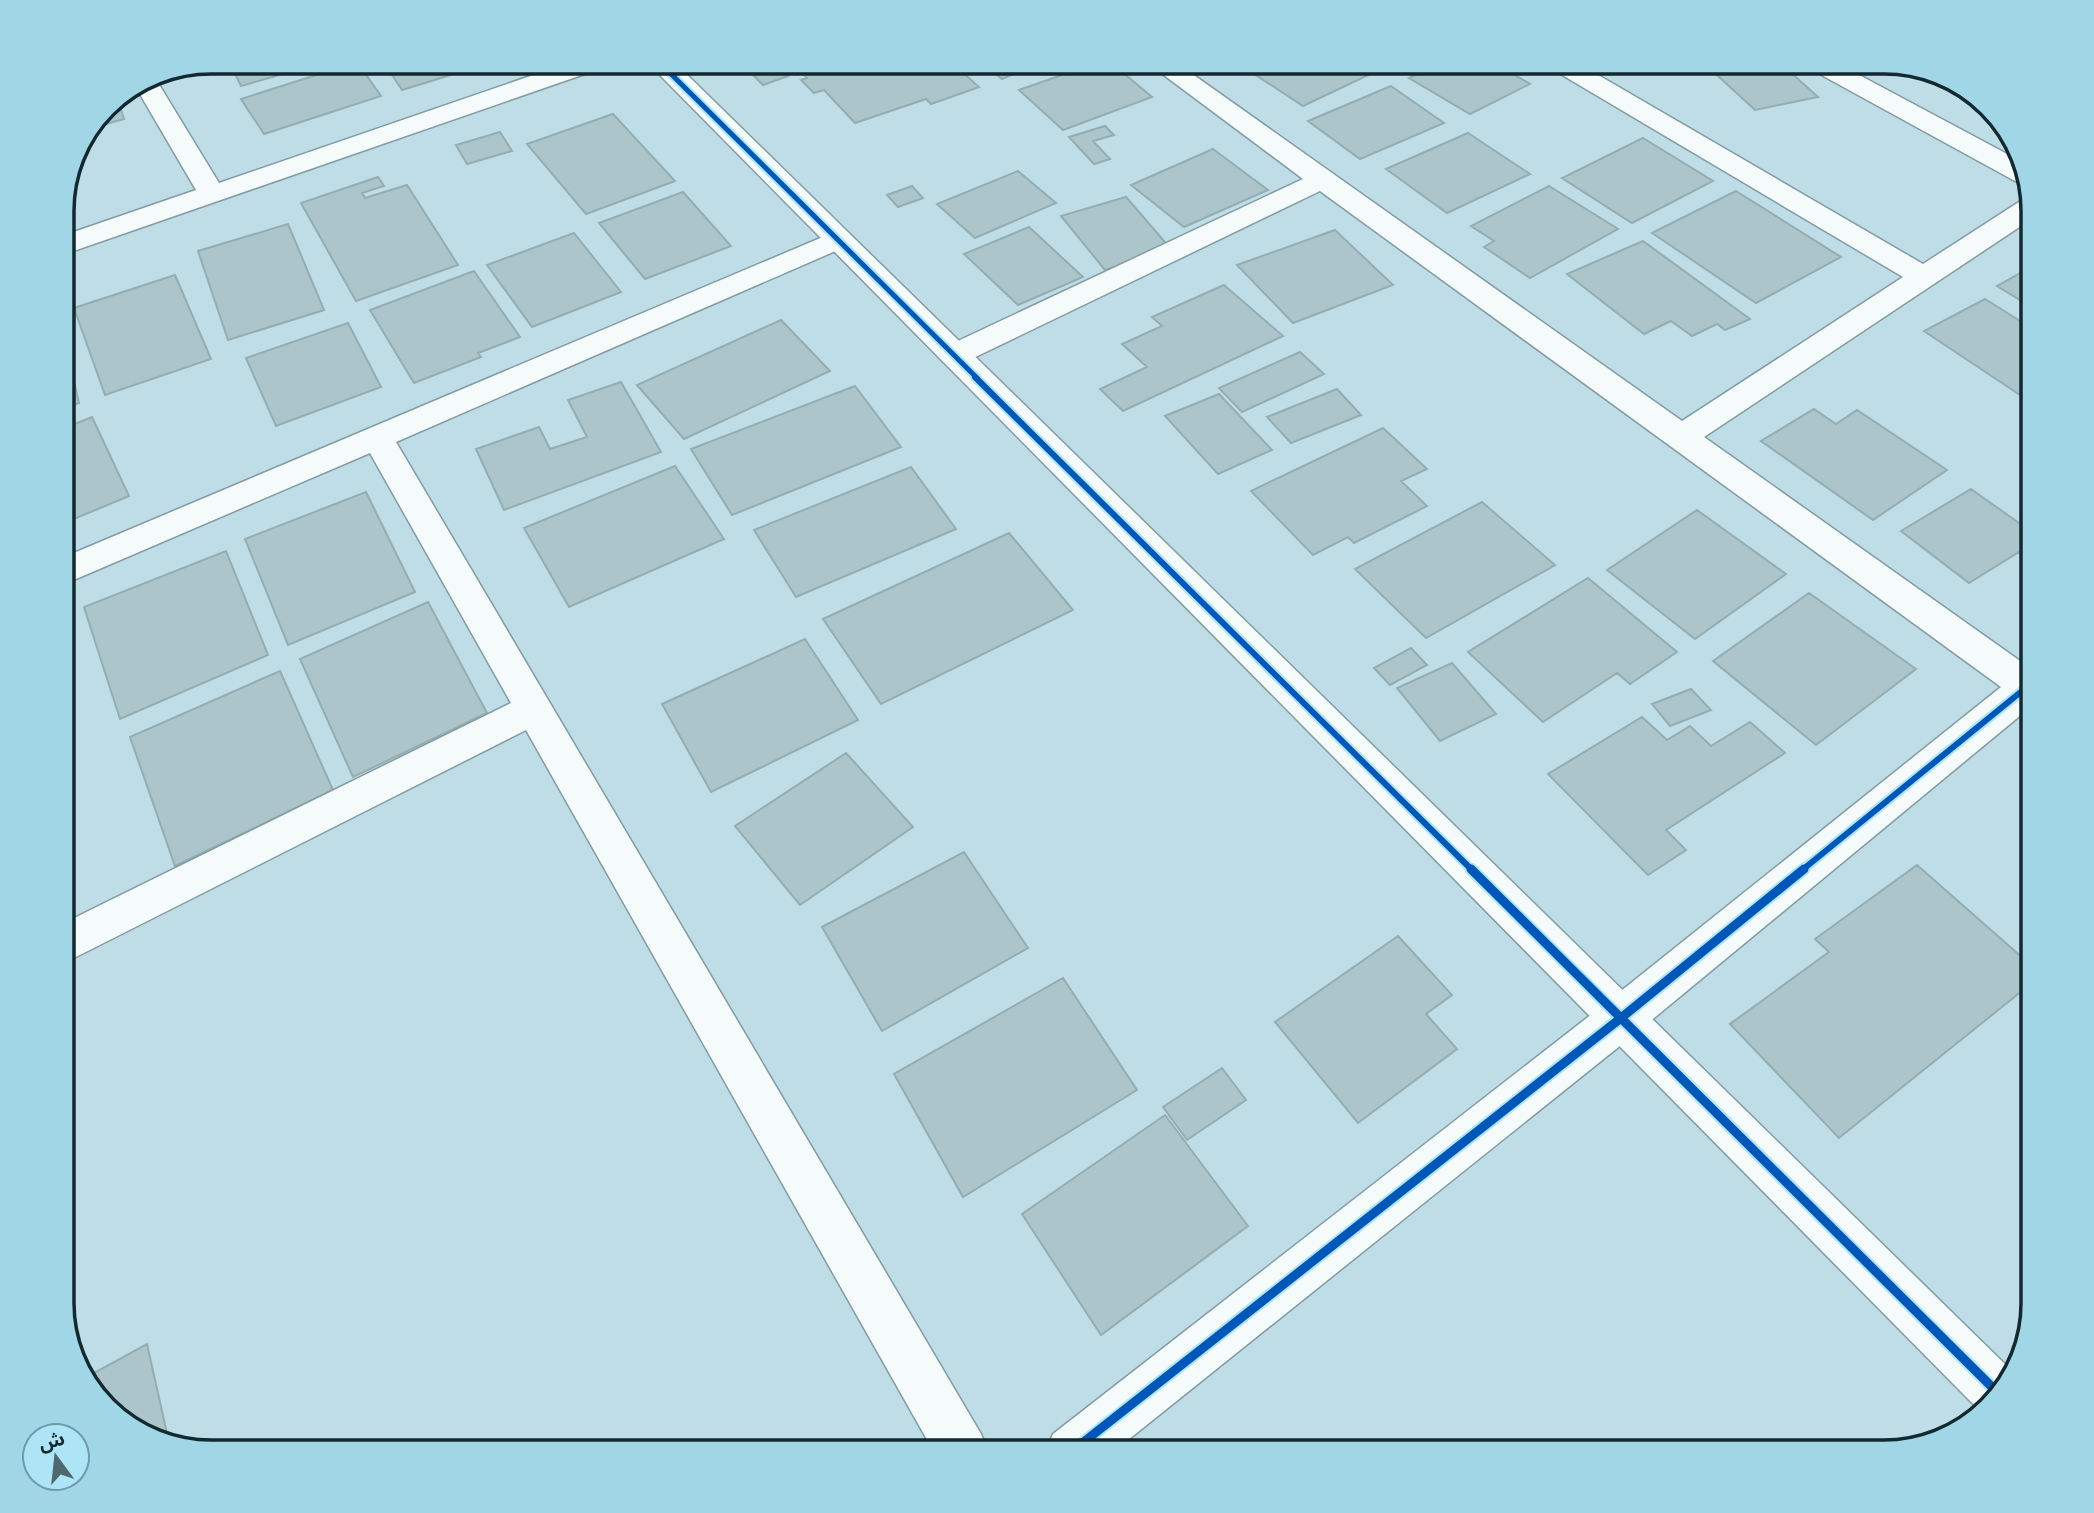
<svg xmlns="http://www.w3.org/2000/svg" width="2094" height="1513" viewBox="0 0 2094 1513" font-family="Helvetica,'Noto Sans Arabic',sans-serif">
  <rect width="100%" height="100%" fill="#bedde6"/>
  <path fill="#acc5cb" stroke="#93adb2" stroke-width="2" d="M229 61H328L241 86Z
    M383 61H496L402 90Z
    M747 61H772L788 76 763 85 741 63Z
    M791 61H950L979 87 931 104 926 99 855 123 824 90 814 93 801 80 807 78Z
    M979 61H1044L1002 79Z
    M1102 61H1109L1152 97 1063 130 1019 90Z
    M1268 61H1361L1377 71 1303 106 1248 70Z
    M1442 61H1491L1530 84 1470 114 1409 78Z
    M357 62 381 96 264 134 241 99Z
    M1780 63 1818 97 1755 110 1717 75Z
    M1391 86 1444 123 1360 159 1308 121Z
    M117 98 124 119 88 129 111 100Z
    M613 114 675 181 586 214 527 144Z
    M1105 126 1114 135 1093 141 1110 159 1094 164 1069 137Z
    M500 132 512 151 467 164 456 145Z
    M1468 133 1530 174 1447 213 1386 169Z
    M1643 138 1713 181 1632 223 1562 178Z
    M1213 149 1268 190 1184 227 1131 185Z
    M1018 171 1056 203 975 238 937 204Z
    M378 177 384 186 362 193 365 198 407 185 458 265 356 301 301 203Z
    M912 186 923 198 898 207 887 195Z
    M1549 186 1618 229 1530 278 1484 247 1494 241 1471 226Z
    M1736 191 1841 257 1756 303 1652 233Z
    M683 192 731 246 645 279 599 223Z
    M1126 197 1171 249 1105 270 1061 216Z
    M288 224 324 310 228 340 198 251Z
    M1029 227 1083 277 1018 305 964 254Z
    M1335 230 1393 285 1293 323 1237 265Z
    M574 233 621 292 532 327 487 265Z
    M1643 241 1750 319 1725 330 1717 324 1692 336 1671 321 1644 334 1567 274Z
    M2033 266V308L1997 286Z
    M474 271 520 337 478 353 481 357 414 383 370 310Z
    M175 275 211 359 105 395 74 308Z
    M1224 285 1283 336 1123 411 1100 389 1147 367 1122 344 1162 326 1152 317Z
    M1985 299 2033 329 2032 403 1924 331Z
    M781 320 830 371 684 439 637 385Z
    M348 323 381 387 276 426 246 358Z
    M67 350 79 403 62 409V352Z
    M1300 352 1324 374 1242 412 1219 388Z
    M621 382 661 452 504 510 476 449 539 427 550 449 587 437 568 400Z
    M855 386 901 447 732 515 691 449Z
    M1337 389 1361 415 1291 443 1267 417Z
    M1219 394 1272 450 1218 474 1165 416Z
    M1814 409 1836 424 1857 410 1947 470 1873 520 1761 441Z
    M92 417 129 496 62 524V429Z
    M1383 428 1427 469 1401 481 1427 506 1354 543 1348 537 1313 555 1251 491Z
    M675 466 724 539 569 607 524 528Z
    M911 467 956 529 796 597 754 530Z
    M1971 489 2033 533V561L2019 552 1969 583 1901 531Z
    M366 492 415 592 288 645 245 539Z
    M1482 502 1555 565 1426 638 1355 569Z
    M1697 510 1786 574 1695 639 1607 570Z
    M1009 533 1073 610 881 704 823 619Z
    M226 551 268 655 120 719 84 607Z
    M1588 578 1677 652 1630 684 1617 673 1543 722 1468 652Z
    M1809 593 1916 669 1816 745 1713 661Z
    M428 602 487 713 353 777 300 659Z
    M805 639 858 720 711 792 662 704Z
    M1411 648 1427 665 1390 685 1374 668Z
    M1452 663 1496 714 1440 741 1397 688Z
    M280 671 333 790 175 866 130 737Z
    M1691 689 1711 710 1670 726 1652 704Z
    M1642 717 1667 740 1690 726 1711 746 1750 722 1785 753 1666 830 1686 850 1648 875 1548 774Z
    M846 753 913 827 800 905 735 826Z
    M964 852 1028 948 882 1031 822 927Z
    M1917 865 2033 967V982L1839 1138 1730 1024 1829 952 1815 939Z
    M1398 936 1452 995 1426 1014 1457 1049 1358 1123 1275 1022Z
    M1063 978 1137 1090 963 1197 894 1074Z
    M1222 1068 1246 1100 1187 1140 1163 1107Z
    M1165 1115 1248 1226 1101 1335 1022 1214Z
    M147 1344 168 1438 120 1421 83 1379Z"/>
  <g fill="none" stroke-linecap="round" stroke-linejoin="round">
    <g stroke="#839ba2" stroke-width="3">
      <path id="street" d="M574 61H611L608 66 62 255V236L196 190 134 84 152 73 219 183Z
        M1145 61H1174L1682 421 1903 277 1547 66 1544 61H1574L1923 264 2022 200 2030 198 2033 218 1704 437 2030 668 2033 667V705L1636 1033 1113 1452H1045L1053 1434 1606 1003 2001 687 1320 191 965 362 954 365 943 362 939 355 943 348 1303 179Z
        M1802 61H1833L2022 162 2026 183 2015 181 1805 66Z
        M837 231 847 234 851 240 847 246 396 442 981 1434 989 1452H934L526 730 62 964V924L511 703 370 453 62 585V558Z"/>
    </g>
    <g stroke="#839ba2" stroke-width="3">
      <path id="secondary" d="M646 61H673L2010 1369 2002 1393 1980 1411Z"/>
    </g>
    <use href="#street" fill="#f5fafb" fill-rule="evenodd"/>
    <use href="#secondary" fill="#f5fafb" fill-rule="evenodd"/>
    <g stroke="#ade5f7" stroke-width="9">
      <path id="cycleway-far2" d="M658 61 977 378"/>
    </g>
    <g stroke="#ade5f7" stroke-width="10">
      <path id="cycleway-far1" d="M975 377 1473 871
        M1801 871 2033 682"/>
    </g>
    <g stroke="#ade5f7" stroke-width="13">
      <path id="cycleway" d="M1471 869 2000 1395
        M1071 1452 1621 1018 1804 869"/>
    </g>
    <use href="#cycleway-far2" stroke="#0057b8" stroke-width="5"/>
    <use href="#cycleway-far1" stroke="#0057b8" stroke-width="6"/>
    <use href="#cycleway" stroke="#0057b8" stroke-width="9"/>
  </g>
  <path d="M0 0H2094V1513H0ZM211 74H1884A137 137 0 0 1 2021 211V1303A137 137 0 0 1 1884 1440H211A137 137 0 0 1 74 1303V211A137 137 0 0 1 211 74Z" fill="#a1d6e7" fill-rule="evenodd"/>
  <path fill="none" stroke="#132930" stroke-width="3.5" d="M211 74H1884A137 137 0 0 1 2021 211V1303A137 137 0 0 1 1884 1440H211A137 137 0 0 1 74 1303V211A137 137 0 0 1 211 74Z"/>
  <g transform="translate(56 1457) rotate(345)"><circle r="33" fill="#ade5f7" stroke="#6f9aa7" stroke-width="2"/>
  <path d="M0-5L12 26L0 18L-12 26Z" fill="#4f6870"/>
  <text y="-10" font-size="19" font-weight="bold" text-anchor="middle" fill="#132930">ش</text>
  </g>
</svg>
